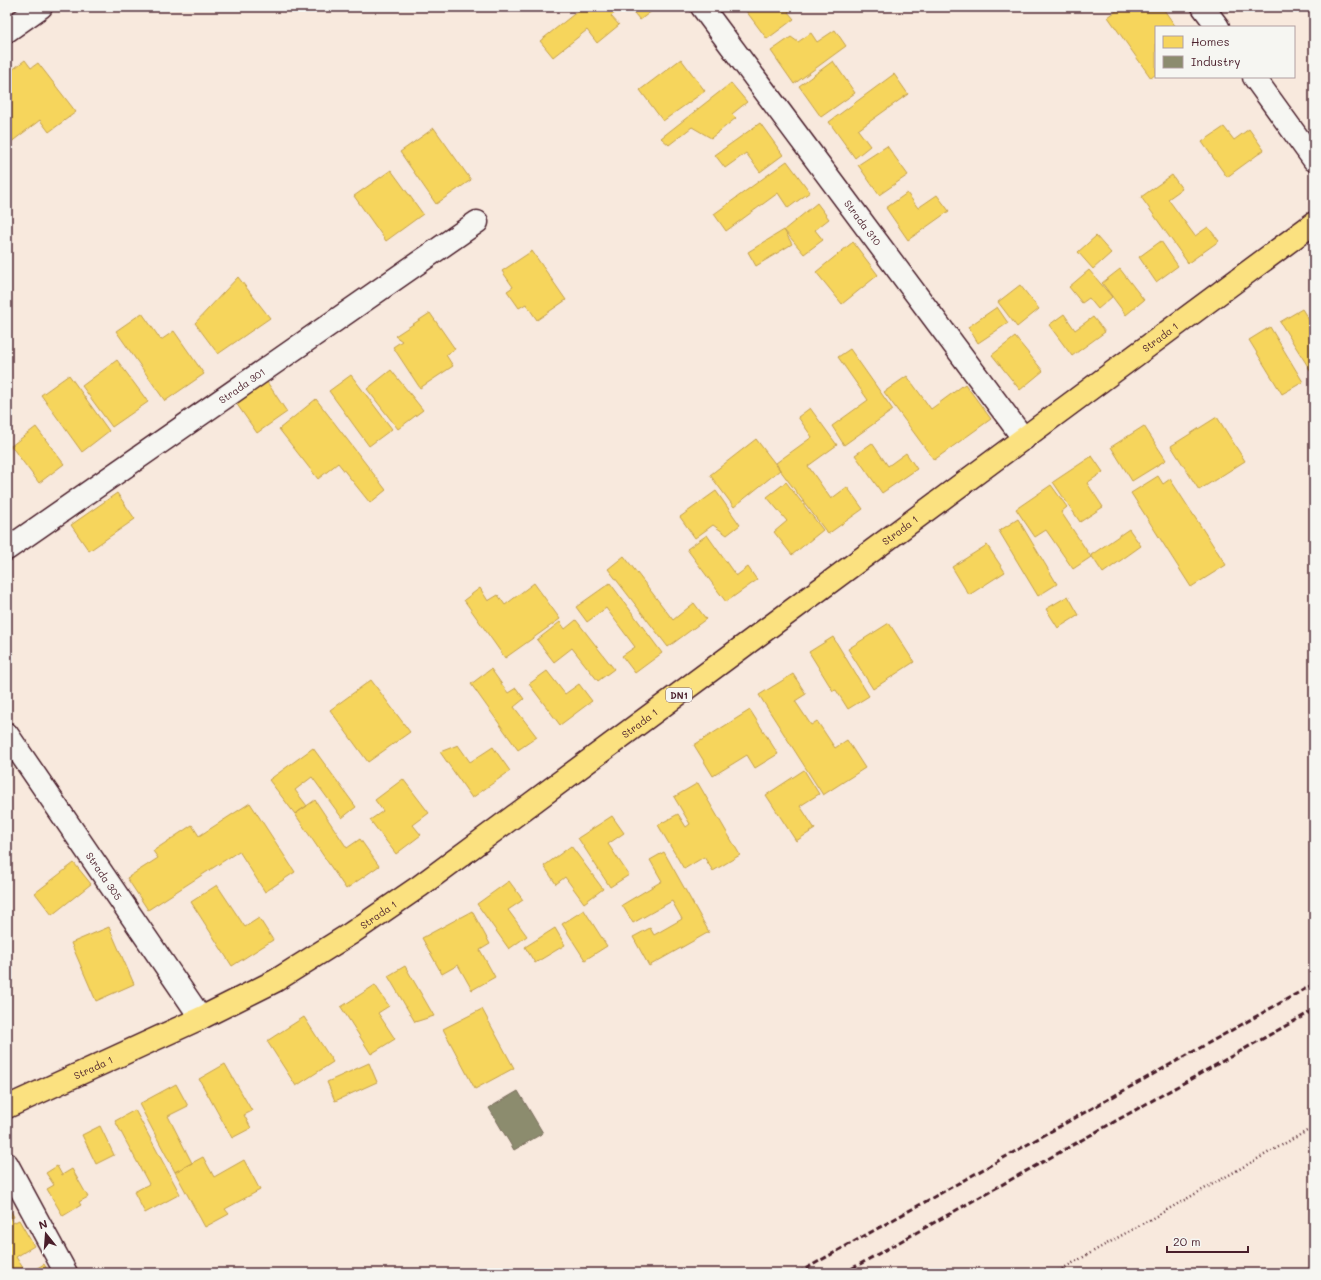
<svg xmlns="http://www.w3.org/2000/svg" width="1321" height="1280" viewBox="0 0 1321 1280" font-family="Mali,sans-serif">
  <rect width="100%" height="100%" fill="#f8e9dd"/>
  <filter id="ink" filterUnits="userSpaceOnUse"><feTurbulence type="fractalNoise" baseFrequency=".025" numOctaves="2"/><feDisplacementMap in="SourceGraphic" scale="8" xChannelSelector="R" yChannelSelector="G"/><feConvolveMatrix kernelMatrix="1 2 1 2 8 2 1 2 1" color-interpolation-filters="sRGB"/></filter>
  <g filter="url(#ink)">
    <path fill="#f6d55c" stroke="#c29e4d" d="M583 7H622L611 16 619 25 597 43 587 30 553 57 540 41Z
      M629 7H657L640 20Z
      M743 7H795L788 12 794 19 767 39Z
      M1122 7H1162L1176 27H1156V74L1151 78 1108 17Z
      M835 30 846 46 794 84 771 51 791 37 798 42 811 33 817 42Z
      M681 59 705 91 663 121 640 90Z
      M25 60 31 68 38 63 76 112 49 132 40 120 10 143 7 139V83L9 82 7 80V74Z
      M833 61 855 93 821 117 799 86Z
      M894 74 908 94 858 130 870 146 855 158 829 122Z
      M731 83 747 102 732 114 736 118 711 138 692 127 669 145 661 138Z
      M760 123 783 155 760 172 746 153 725 168 715 155Z
      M1224 127 1234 140 1249 129 1264 150 1227 177 1202 142Z
      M434 128 471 180 436 204 400 152Z
      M887 146 908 175 879 195 858 165Z
      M787 161 810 192 788 208 778 193 726 231 714 214Z
      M391 170 423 214 386 241 354 196Z
      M1172 175 1182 189 1168 199 1195 236 1208 227 1219 241 1188 263 1141 197Z
      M907 193 918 208 937 195 949 211 908 240 886 208Z
      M817 203 829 219 815 230 823 240 804 254 784 230Z
      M784 230 792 244 756 266 748 252Z
      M1096 236 1111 253 1093 269 1078 252Z
      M1161 241 1178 266 1156 282 1139 257Z
      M853 242 878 275 842 304 816 272Z
      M532 251 566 300 537 320 526 304 519 308 507 291 513 287 502 271Z
      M1120 269 1144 300 1126 315 1102 283Z
      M1089 270 1112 297 1098 309 1089 298 1082 303 1069 287Z
      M238 277 270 318 218 354 195 323Z
      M1020 285 1039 309 1017 327 998 302Z
      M997 307 1008 323 978 343 968 327Z
      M1302 309 1314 328V376L1280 322Z
      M142 313 161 340 174 331 204 374 165 401 116 331Z
      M430 313 455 349 446 355 453 366 420 388 393 347 402 341 395 336Z
      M1064 314 1075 330 1093 317 1105 332 1072 356 1049 325Z
      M1270 327 1303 382 1282 394 1249 340Z
      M1015 337 1043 371 1020 390 992 355Z
      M850 349 893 410 844 445 832 426 868 400 838 357Z
      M117 360 148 402 112 427 82 386Z
      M391 370 423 410 398 429 367 389Z
      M69 375 109 431 82 452 41 395Z
      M351 375 392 429 369 446 329 391Z
      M907 376 931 409 965 384 991 419 934 460 884 392Z
      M267 382 287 412 257 433 236 403Z
      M316 399 386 490 370 503 338 463 318 479 279 429Z
      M810 408 837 445 808 466 831 499 847 487 863 509 828 534 780 470 776 463 812 437 798 417Z
      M1217 417 1245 461 1199 490 1171 446Z
      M1144 426 1166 460 1132 481 1111 447Z
      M36 427 64 464 39 483 11 446Z
      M756 439 780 470 734 507 710 475Z
      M872 443 888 466 906 453 917 469 882 493 855 455Z
      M1092 456 1103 472 1087 483 1103 507 1080 522 1053 482Z
      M1158 476 1163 484 1170 479 1226 565 1191 587 1131 493Z
      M786 482 823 530 792 555 774 532 787 521 767 497Z
      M1051 485 1067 507 1061 512 1091 557 1073 569 1046 530 1035 537 1016 509Z
      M716 491 740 525 727 535 713 525 695 538 680 517Z
      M117 493 135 519 89 551 71 525Z
      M1018 519 1057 584 1038 596 999 531Z
      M1129 529 1141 546 1103 573 1091 555Z
      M707 535 736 576 748 567 757 580 726 602 687 549Z
      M987 545 1005 572 969 595 952 567Z
      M624 556 673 620 694 603 706 619 668 647 608 569Z
      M534 583 560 619 505 658 464 600 480 588 488 601 498 595 505 605Z
      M610 583 662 653 635 673 622 656 635 647 606 608 587 622 576 607Z
      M1068 596 1079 615 1058 628 1046 609Z
      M576 620 614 669 598 681 572 648 554 662 537 640 560 622 565 629Z
      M889 623 914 662 873 689 848 649Z
      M833 637 869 696 848 709 836 690 833 691 809 652Z
      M491 669 508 693 516 688 524 699 514 707 537 737 518 750 471 684Z
      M547 671 565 694 579 684 592 701 560 725 529 684Z
      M793 674 806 694 795 701 811 725 817 721 835 748 847 740 865 768 823 795 759 695Z
      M371 680 410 732 368 762 330 710Z
      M750 710 778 754 755 768 747 755 713 776 694 745Z
      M458 745 470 762 493 747 510 771 472 798 440 752Z
      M313 748 356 807 342 818 312 777 295 790 307 806 295 814 269 780Z
      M804 770 819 794 800 806 815 829 796 841 766 795Z
      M403 779 429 813 413 825 421 835 396 854 370 820 383 811 375 800Z
      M698 783 740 855 713 871 704 857 684 869 658 825 678 814 686 827 690 824 674 797Z
      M315 800 347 848 360 839 379 866 346 889 295 814Z
      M250 803 295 872 265 892 239 851 148 910 127 878 158 858 153 851 192 825 199 836Z
      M612 816 624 833 608 844 629 875 610 887 578 838Z
      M571 846 603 889 584 903 565 877 556 884 544 866Z
      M664 852 709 932 649 966 633 937 650 928 654 935 682 919 672 901 633 923 622 905 662 881 650 860Z
      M74 863 91 884 52 915 35 893Z
      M509 881 523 900 508 910 527 936 509 949 477 904Z
      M217 885 245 927 259 918 273 940 232 966 191 902Z
      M584 910 607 946 585 960 562 924Z
      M472 911 490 944 480 950 495 977 472 990 458 965 442 974 422 938Z
      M109 927 134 984 96 1001 71 943Z
      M555 928 565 945 535 963 525 947Z
      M405 966 434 1016 415 1022 388 976Z
      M375 985 389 1006 378 1013 395 1039 371 1054 341 1007Z
      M482 1009 514 1068 475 1089 443 1029Z
      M304 1017 333 1062 296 1086 267 1041Z
      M369 1063 377 1082 335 1101 327 1082Z
      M225 1064 252 1111 244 1115 251 1128 232 1138 199 1079Z
      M176 1084 188 1106 168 1116 192 1163 175 1172 139 1104Z
      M135 1110 180 1194 145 1213 134 1192 149 1184 115 1121Z
      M100 1126 114 1155 96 1164 82 1135Z
      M203 1157 214 1177 244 1160 260 1190 225 1209 229 1214 205 1227 175 1172Z
      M57 1166 62 1175 72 1169 88 1197 79 1202 81 1205 63 1216 47 1189 54 1185 46 1173Z
      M7 1204 14 1217 7 1220Z
      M11 1219 13 1223 19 1220 34 1246 16 1257 23 1268 14 1273H7V1221Z
      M44 1264 49 1273H29Z"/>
    <path fill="#8c8c6e" stroke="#786b5a" d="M518 1091 543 1133 514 1150 489 1108Z"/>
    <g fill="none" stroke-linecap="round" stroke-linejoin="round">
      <g stroke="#4a1f2b" stroke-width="25">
        <g id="street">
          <path id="s1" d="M702 7 1024 439"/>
          <path d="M1203 7 1218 27"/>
          <path d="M7 31 41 7"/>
          <path d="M1254 77 1314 160"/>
          <path id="s2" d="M7 549 477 222"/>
          <path id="s3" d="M7 734 201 1018"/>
          <path d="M7 1164 66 1273"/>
        </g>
      </g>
      <g stroke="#4a1f2b" stroke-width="25">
        <g id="primary">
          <path id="s4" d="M7 1107 201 1018 275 981 350 934 420 886 1314 223"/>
        </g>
      </g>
      <path stroke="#4a1f2b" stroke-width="2.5" stroke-dasharray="1 3" stroke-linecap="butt" d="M1055 1273 1314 1127"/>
      <use href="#street" stroke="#f6f6f2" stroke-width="22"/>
      <use href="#primary" stroke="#fbe180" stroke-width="22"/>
      <path stroke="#4a1f2b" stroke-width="3" stroke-dasharray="6 3" stroke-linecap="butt" d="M798 1273 1314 984
        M844 1273 1314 1010"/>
    </g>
  </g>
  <g text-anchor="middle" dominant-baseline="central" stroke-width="4" stroke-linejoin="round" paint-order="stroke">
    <rect fill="#f6f6f2" stroke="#7e6067" stroke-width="1" x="666" y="688" width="26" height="14" rx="3"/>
    <g font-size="9" font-weight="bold" fill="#4a1f2b">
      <text x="679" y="695">DN1</text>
    </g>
    <g font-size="10" fill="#4a1f2b" stroke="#f6f6f2">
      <text stroke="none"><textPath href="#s1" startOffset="269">Strada 310</textPath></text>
      <text stroke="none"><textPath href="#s4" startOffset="1391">Strada 1</textPath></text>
      <text stroke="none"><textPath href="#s2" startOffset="286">Strada 301</textPath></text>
      <text stroke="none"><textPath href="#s4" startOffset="1067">Strada 1</textPath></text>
      <text stroke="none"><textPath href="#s4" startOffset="743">Strada 1</textPath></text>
      <text stroke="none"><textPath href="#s3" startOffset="172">Strada 305</textPath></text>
      <text stroke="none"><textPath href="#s4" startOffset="419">Strada 1</textPath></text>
      <text stroke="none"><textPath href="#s4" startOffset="95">Strada 1</textPath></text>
    </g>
  </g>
  <rect width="1321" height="1280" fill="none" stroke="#f6f6f2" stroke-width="24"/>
  <rect x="12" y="12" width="1297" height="1256" fill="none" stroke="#4a1f2b" stroke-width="1.5" filter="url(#ink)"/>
  <rect x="1155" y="26" width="140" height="52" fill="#f6f6f2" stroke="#b1a0a2"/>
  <rect x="1163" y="36" width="20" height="12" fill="#f6d55c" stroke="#b1a0a2"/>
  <text x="1191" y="46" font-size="12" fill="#4a1f2b">Homes</text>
  <rect x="1163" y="56" width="20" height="12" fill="#8c8c6e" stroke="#b1a0a2"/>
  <text x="1191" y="66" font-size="12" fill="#4a1f2b">Industry</text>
  <g transform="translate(46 1234) rotate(343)" stroke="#f6f6f2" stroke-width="3" paint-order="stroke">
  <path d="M0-3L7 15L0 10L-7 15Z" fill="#4a1f2b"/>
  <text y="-6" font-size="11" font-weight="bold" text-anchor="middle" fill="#4a1f2b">N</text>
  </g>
  <path d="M1167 1246v6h81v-6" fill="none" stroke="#4a1f2b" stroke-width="2"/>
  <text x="1173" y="1246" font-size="12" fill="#4a1f2b" stroke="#f6f6f2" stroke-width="3" paint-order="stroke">20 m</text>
</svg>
